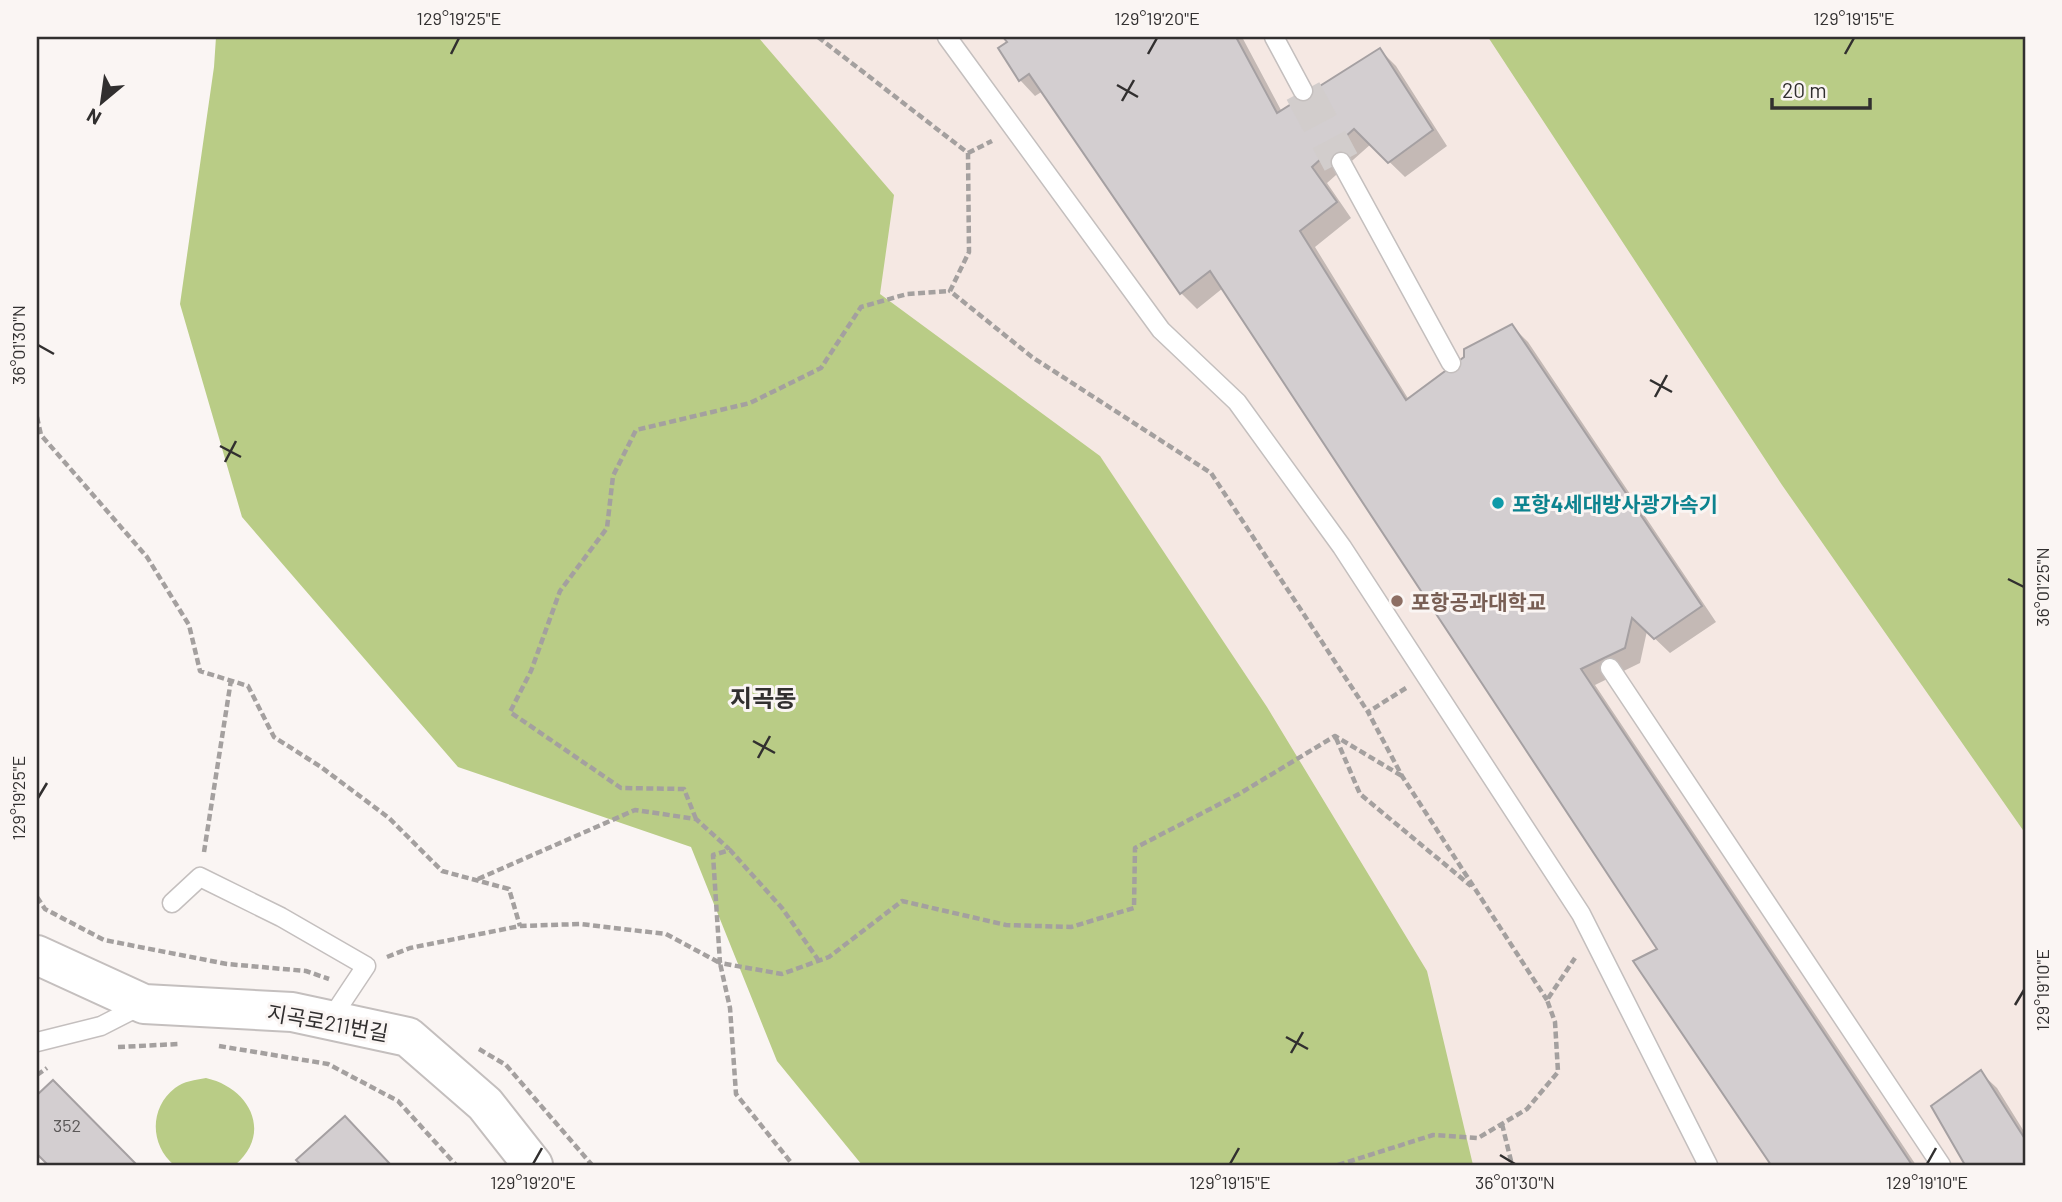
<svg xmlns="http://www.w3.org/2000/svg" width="2062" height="1202" viewBox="0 0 2062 1202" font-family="Barlow,'Noto Sans KR',sans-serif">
  <rect width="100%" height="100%" fill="#faf5f3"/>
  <path fill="#f5e8e3" d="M446 37H2025V1165H1091Z"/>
  <path fill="#b9cc86" d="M216 37H758L894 195 880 294 1100 456 1267 707 1427 971 1473 1165H862L777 1061 691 847 458 767 242 517 180 304 214 67Z
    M1488 37H2025V833L1782 485Z
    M206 1078C250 1088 273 1133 235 1165H174C150 1145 149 1108 175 1088 184 1081 195 1080 206 1078Z"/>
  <path fill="#0003" d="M1005 37H1242L1282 112 1380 50 1396 66 1447 146 1405 177 1371 144 1327 183 1351 218 1315 247 1409 400 1512 326 1528 342 1716 622 1670 653 1647 631 1640 663 1595 685 1916 1165H1773L1636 961 1659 949 1223 288 1197 309 1181 293 1043 91 1035 96 1020 80 1010 43Z
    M1981 1073 1997 1088 2025 1133V1165H1967L1933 1107Z
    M53 1083 135 1165H50L37 1151V1098Z"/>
  <path fill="#d3ced0" stroke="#a5a0a2" stroke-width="2" d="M1003 37H1236L1277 113 1380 48 1433 130 1388 163 1354 129 1312 167 1337 202 1300 231 1406 400 1464 357V349L1512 324 1702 606 1654 639 1632 618 1625 648 1581 669 1912 1165H1771L1633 961 1657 949 1210 271 1180 294 1029 74 1019 81 998 48 1007 42Z
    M1981 1070 2025 1139V1165H1965L1931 1106Z
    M53 1080 137 1165H48L37 1154V1095Z
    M345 1116 391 1165H301L296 1160Z"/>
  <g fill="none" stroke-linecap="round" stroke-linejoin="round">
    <path stroke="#d2cdcc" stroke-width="37" stroke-dasharray="37 18" stroke-linecap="butt" d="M1303 91 1341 162"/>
    <g stroke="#c4bfbe" stroke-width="21">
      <path id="service" d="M947 37 1161 330 1237 402 1342 547 1581 914 1708 1165
        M1274 37 1303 91
        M1341 162 1451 363
        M1610 668 1941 1165
        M172 903 200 877 281 917 366 966 330 1020
        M37 1042 101 1026 142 1005"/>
    </g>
    <g stroke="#c4bfbe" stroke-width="42">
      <path id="secondary" d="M37 955 144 1004 292 1012 408 1037 485 1104 533 1165"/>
    </g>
    <path stroke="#a4a09f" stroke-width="4.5" stroke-dasharray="7 3.5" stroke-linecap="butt" d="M818 37 968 153 969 252 950 291 1032 357 1211 473 1368 712
      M968 153 992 141
      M37 417 41 435 147 557 189 625 200 671 248 686 274 737 321 767 389 818 442 871 509 889 520 926
      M1406 688 1368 712 1402 776 1547 1000
      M1336 738 1360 794 1471 886
      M696 819 684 789 621 788 510 712 531 671 560 591 607 528 613 476 636 430 750 403 821 368 861 307 907 294 950 291
      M204 852 231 680
      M478 879 635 810 696 819 729 849
      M37 897 45 909 104 940 227 964 306 971 329 979
      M387 957 410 948 520 926 580 924 666 934 720 963 730 1008 736 1094 793 1165
      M819 961 782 908 730 850 713 855 720 963 782 974 829 957 902 901 1006 925 1071 927 1134 908 1135 848 1239 794 1335 736 1402 776
      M219 1046 328 1064 398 1101 456 1165
      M118 1047 179 1044
      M479 1049 506 1065 592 1165
      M37 1075 47 1068
      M1502 1124 1512 1165
      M1338 1165 1433 1135 1478 1138 1527 1109 1558 1072 1555 1022 1547 1000 1575 958"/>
    <use href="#service" stroke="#fff" stroke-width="18"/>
    <use href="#secondary" stroke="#fff" stroke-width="38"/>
  </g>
  <path fill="none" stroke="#312f2f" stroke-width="2.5" d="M451 54 459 38M1148 54 1157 38M1845 54 1854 38M1117 85 1138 97M1122 101 1134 80M38 345 54 354M1650 380 1672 392M1655 397 1667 375M220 446 241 457M225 462 236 441M2008 579 2024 587M753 741 775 753M758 758 770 736M38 798 47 783M2015 1005 2024 990M1286 1037 1308 1049M1291 1053 1303 1032M1500 1155 1515 1164M533 1164 542 1148M1230 1164 1239 1148M1927 1164 1936 1148"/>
  <circle fill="#0f9aa8" stroke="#faf5f3" stroke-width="2.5" cx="1498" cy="503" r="7"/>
  <circle fill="#8d6e63" stroke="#faf5f3" stroke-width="2.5" cx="1397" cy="601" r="7"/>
  <g text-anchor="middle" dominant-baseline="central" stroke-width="6" stroke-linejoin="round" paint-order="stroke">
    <g font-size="18" fill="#5a5757">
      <text x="67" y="1125">352</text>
    </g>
    <g font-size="21" font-weight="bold" fill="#0d838f" stroke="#faf5f3" text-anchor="start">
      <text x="1512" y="503">포항4세대방사광가속기</text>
    </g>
    <g font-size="21" font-weight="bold" fill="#785e54" stroke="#faf5f3" text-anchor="start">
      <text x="1411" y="601">포항공과대학교</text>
    </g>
    <g font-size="21" fill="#312f2f" stroke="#faf5f3">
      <text transform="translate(328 1022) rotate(10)">지곡로211번길</text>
    </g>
    <g font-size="24" font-weight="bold" fill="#312f2f" stroke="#faf5f3">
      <text x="763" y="697">지곡동</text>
    </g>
  </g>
  <rect width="2062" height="1202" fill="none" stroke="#faf5f3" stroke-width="77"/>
  <g transform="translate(102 102) rotate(209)" stroke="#faf5f3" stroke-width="5" paint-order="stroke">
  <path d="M0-5L12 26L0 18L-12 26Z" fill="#312f2f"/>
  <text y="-10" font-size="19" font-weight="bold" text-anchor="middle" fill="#312f2f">N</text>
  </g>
  <path d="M1772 98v10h98v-10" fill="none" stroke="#312f2f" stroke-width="3.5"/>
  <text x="1782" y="98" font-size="21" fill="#312f2f" stroke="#faf5f3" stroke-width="5" paint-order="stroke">20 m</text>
  <rect x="38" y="38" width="1986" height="1126" fill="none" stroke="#312f2f" stroke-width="2.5"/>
  <g font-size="18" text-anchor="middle" fill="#312f2f">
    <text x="459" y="25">129°19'25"E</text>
    <text x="1157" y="25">129°19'20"E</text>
    <text x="1854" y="25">129°19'15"E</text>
    <text transform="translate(19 345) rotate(-90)" y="6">36°01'30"N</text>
    <text transform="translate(2043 587) rotate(-90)" y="6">36°01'25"N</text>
    <text transform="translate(19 798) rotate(-90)" y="6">129°19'25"E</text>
    <text transform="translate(2043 990) rotate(-90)" y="6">129°19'10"E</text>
    <text x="533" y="1189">129°19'20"E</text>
    <text x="1230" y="1189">129°19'15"E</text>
    <text x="1515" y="1189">36°01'30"N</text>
    <text x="1927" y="1189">129°19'10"E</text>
  </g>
</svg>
